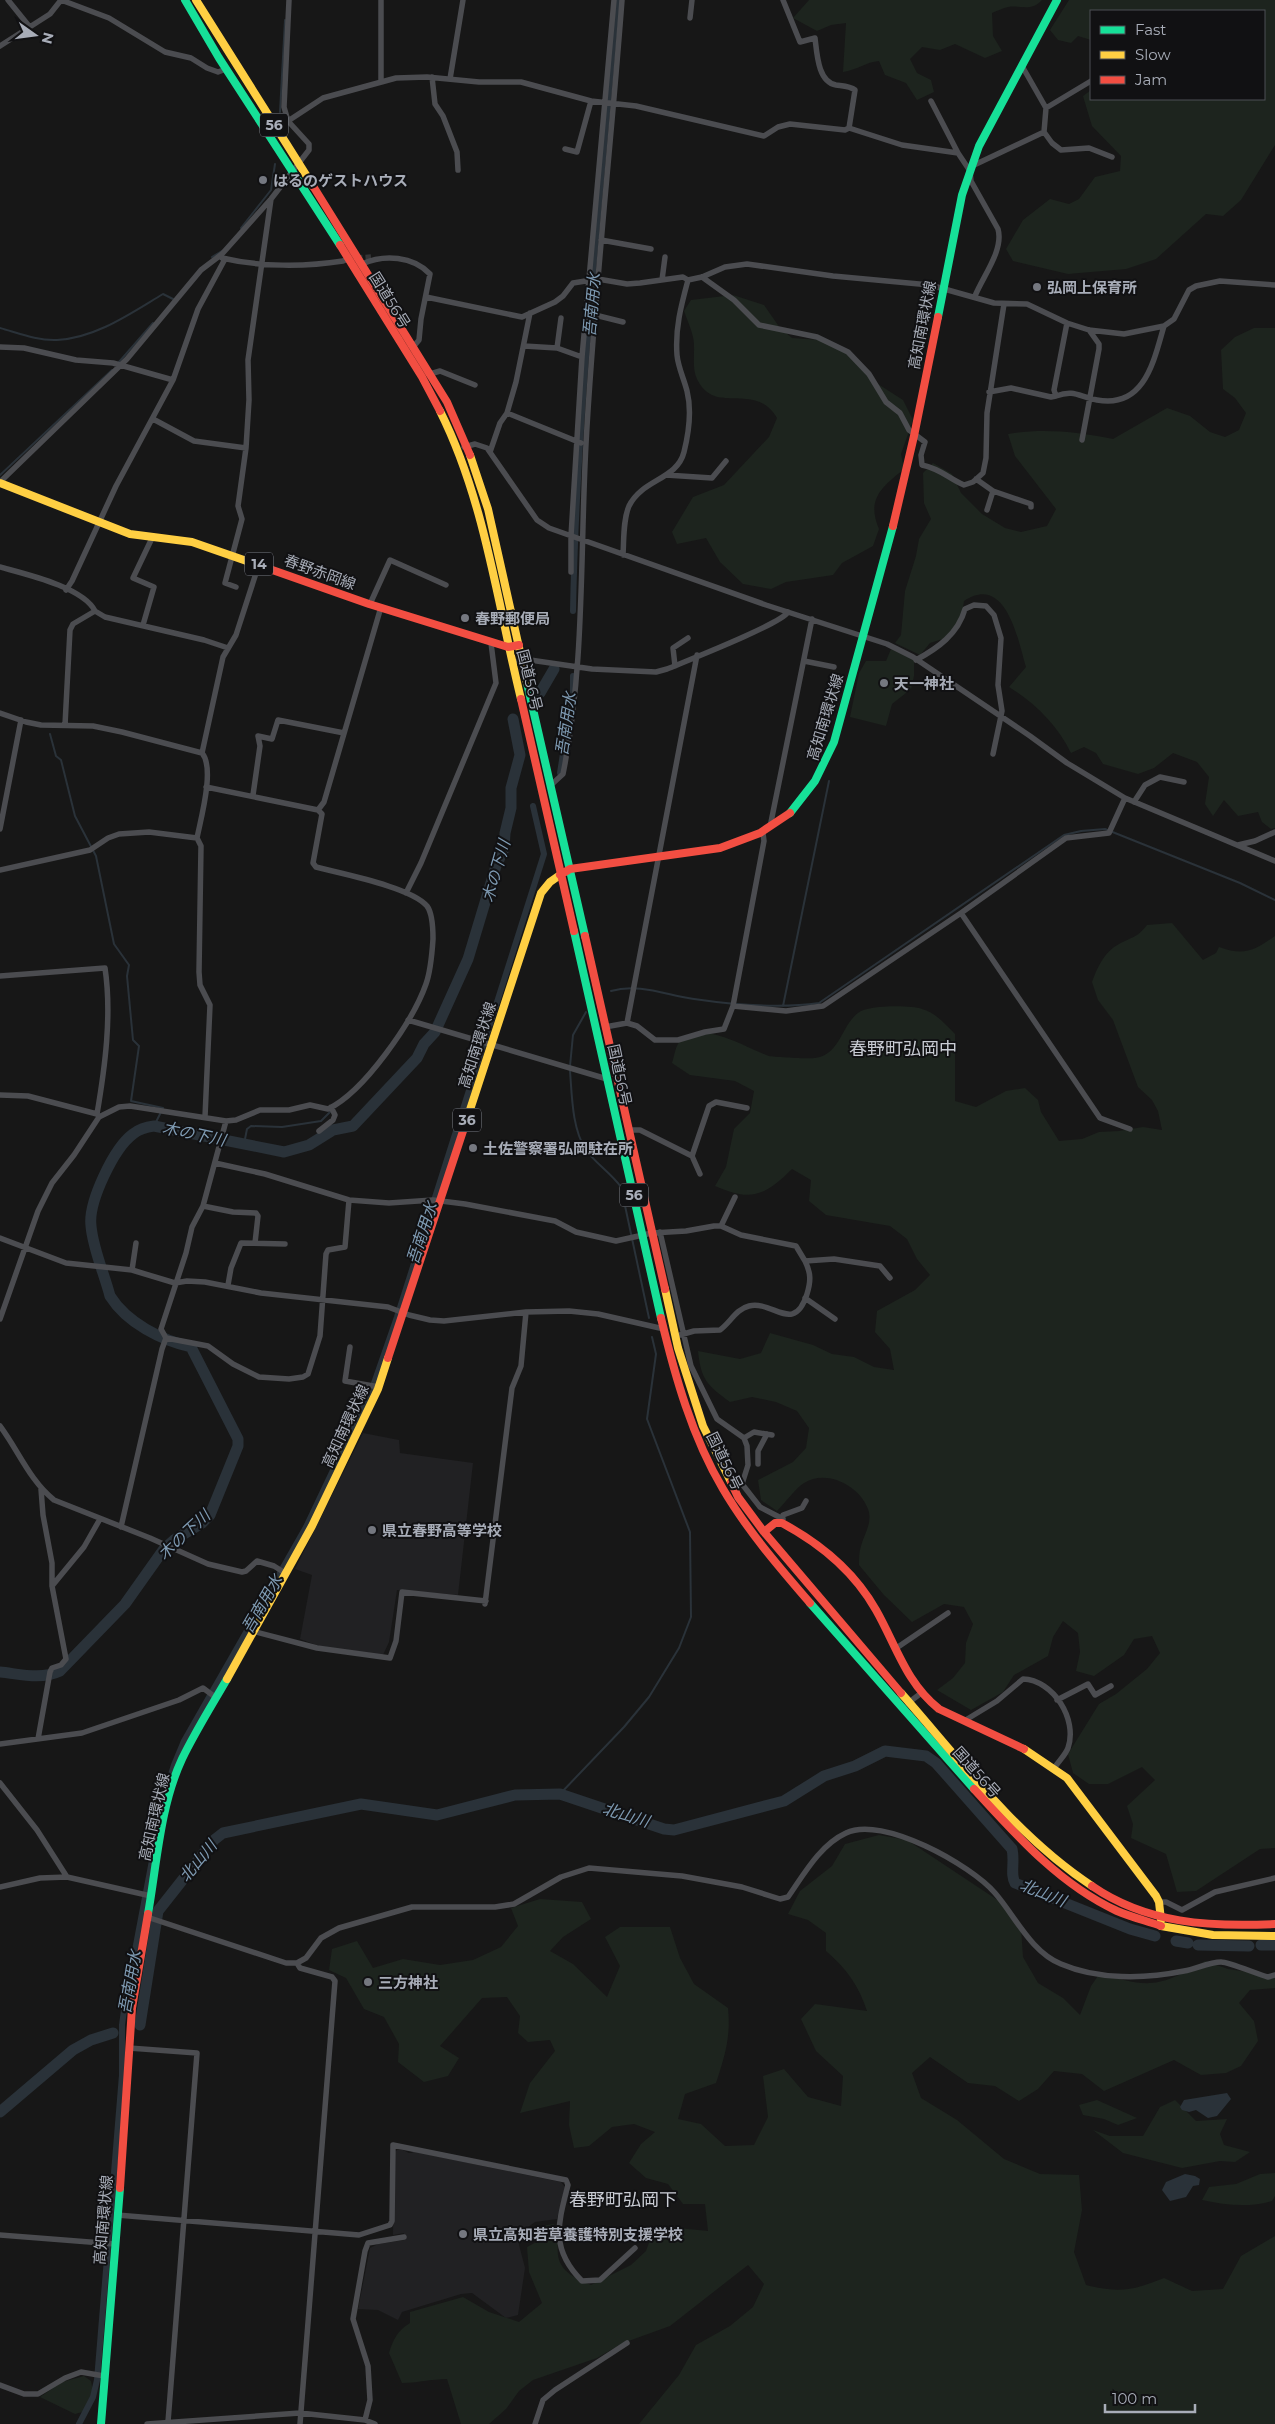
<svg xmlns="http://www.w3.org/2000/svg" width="1275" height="2424" viewBox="0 0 1275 2424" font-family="Montserrat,'Noto Sans JP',sans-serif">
  <rect width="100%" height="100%" fill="#171717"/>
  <path fill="#212123" d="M363 1433 399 1440 400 1453 473 1463 458 1595 397 1590 389 1642 383 1655 319 1646 300 1639 312 1575 295 1569Z
    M399 2148 409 2153H413L411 2151 561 2182 565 2187 557 2219 535 2222 528 2227 521 2236 519 2245 525 2268 518 2315 506 2318 472 2293 461 2294 402 2312 398 2320 378 2310 358 2309 370 2248 378 2244 404 2240V2233L393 2235 394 2153Z"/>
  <path fill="#1d241e" d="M809 0H1042C1031 12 1021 5 1008 7 1003 8 997 11 992 13L993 36 1002 51 985 58 955 44 940 50 922 47 910 59 917 73 931 80 934 92 917 100 906 83 885 75 879 61C866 62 857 70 843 72L846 23 831 25 817 31 793 18Z
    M1069 0H1275V145L1241 200 1223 216 1206 214 1156 259 1126 269 1068 274 1013 261 1006 249 1023 220 1050 199 1069 204 1079 199 1095 177 1120 171 1121 156 1092 126 1083 96 1091 90V99H1264V11H1091V40L1078 36 1071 43 1058 40 1050 30Z
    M733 295 764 305 780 328 792 338 819 340 850 353 878 384 903 400 913 420 901 454 904 469C882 487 866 499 879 529L873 546 842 563 833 575 786 582 771 589 743 584 720 562 706 538 677 544 672 532 693 497 724 485 769 437 777 418C755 380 715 417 697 379 691 367 696 350 693 337 691 328 687 320 684 311L691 300Z
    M1254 328H1275V828L1271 829 1262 822 1258 812 1238 816 1224 800 1213 816 1205 804 1209 777 1197 762 1173 753 1154 768 1138 774 1103 764 1096 753 1084 747 1071 753C1057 725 1036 704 1009 687L1026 667C1018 640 1006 573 964 601L961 620 949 637 930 643 920 655 895 643 901 635 905 591 916 556 919 539 931 519 924 503 923 473 933 463 952 474 961 493 982 514 1005 528 1021 532 1047 526 1056 509 1015 456 1008 434C1044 428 1078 432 1113 439L1167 408 1190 416 1210 432 1225 437 1239 430 1246 413 1235 398 1223 389 1221 350 1235 337Z
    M891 649 914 660V676L911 689 892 704 886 726 850 717 859 673 866 661H886Z
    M1172 923 1203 960 1216 953 1219 947C1244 956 1254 951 1275 936V1848L1260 1849 1196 1891 1177 1892 1166 1854 1131 1838 1133 1824 1127 1806 1155 1780 1142 1767 1108 1784H1089L1073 1773 1068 1754 1099 1704 1116 1694 1147 1669 1160 1653 1152 1636 1134 1639 1124 1655 1094 1676 1076 1671 1080 1652 1078 1633 1063 1621 1053 1637 1048 1656 1014 1675 1003 1692 971 1710 937 1690 953 1678 965 1663 966 1643 973 1624 964 1607 944 1604 912 1622 884 1595 859 1565C859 1559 859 1552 861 1546 864 1534 873 1523 868 1509 859 1485 826 1469 804 1483 797 1487 784 1504 777 1511L761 1500 758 1480 793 1462 806 1448 809 1428 797 1411 776 1402 752 1397 730 1402C707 1385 701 1380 698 1351L740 1359 761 1353 770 1333 813 1345 832 1354 854 1357 874 1367 894 1370 890 1349 875 1332 877 1311 915 1290 930 1275 917 1259 907 1239 890 1226 826 1215 809 1201 811 1180 792 1169C765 1196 751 1202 715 1186L726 1167 734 1129 750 1113 754 1091 735 1081 690 1075 672 1063C674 1057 675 1049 678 1044 695 1015 748 1049 769 1056 774 1057 810 1059 815 1058 840 1055 841 1026 858 1013 868 1005 910 1005 922 1009 935 1012 946 1025 955 1034V1101L976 1107 1006 1091 1025 1088 1038 1100 1041 1112 1059 1141 1082 1139 1099 1132 1119 1131 1143 1127 1162 1130 1158 1111 1152 1100 1138 1087 1113 1020 1098 1000 1092 982C1097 968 1104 952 1119 944 1132 937 1137 938 1147 925Z
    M879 1835 907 1840 1002 1903 1021 1928 1023 1957 1038 1983 1063 1998 1080 2015 1091 1986 1100 1973C1149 1989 1160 1987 1205 1961L1228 1969 1275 1976V1988L1250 1990 1239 2003 1254 2021 1258 2041 1241 2066 1226 2073 1201 2075 1174 2060 1104 2091 1082 2074 1054 2071 1038 2089 1019 2101 995 2086 968 2083 930 2057 912 2073 921 2098 957 2120 1004 2159 1040 2174 1079 2175 1082 2210 1074 2252 1086 2285C1119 2293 1132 2291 1164 2278L1192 2291 1223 2289 1241 2256 1275 2236V2424H639L679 2375 696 2345 730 2326 753 2307 764 2284 748 2265 670 2326 623 2343 597 2358 533 2380 519 2391 506 2409 489 2424H461L447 2379C431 2379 417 2383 402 2383L389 2353C393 2340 397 2331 410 2323V2312L463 2297 489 2312 519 2322 542 2303 529 2272 527 2247 542 2239 544 2233 533 2230 540 2226 554 2224C559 2234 557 2244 558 2255 560 2272 577 2279 591 2285L631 2265 646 2251 652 2234 678 2228 708 2231 705 2204H683L668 2184 646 2178 629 2163 641 2144 655 2132 634 2124 612 2127 589 2146 574 2148 569 2125 570 2101 520 2113 530 2083 555 2051 550 2040 528 2042 518 2033 520 2016 507 1997 482 1998 440 2046 459 2058 448 2076 424 2082 398 2062 399 2044 384 2017 364 2009 346 1978 329 1970 332 1949 357 1941 373 1968 403 1959 440 1965 473 1960 501 1947 518 1926 511 1908 540 1899 582 1902 591 1919 563 1937 550 1951 573 1964 607 1997 620 1966 605 1937 620 1927H670L680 1958 694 1984 728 2008C731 2036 725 2056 716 2083L685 2094 678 2119 701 2124 725 2146 754 2145 768 2117 763 2076 784 2069 808 2097 841 2106 843 2076 816 2051 801 2019 815 2004 867 2011C859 1986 846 1968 826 1951V1933L808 1920 788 1914 800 1891 832 1866 845 1844Z
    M1097 2100 1137 2118 1118 2125 1104 2119 1083 2115 1079 2105Z
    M1175 2100 1196 2121 1227 2119 1220 2134 1224 2145 1250 2152 1235 2162 1220 2161 1182 2168 1123 2153 1093 2130 1110 2136H1143L1160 2107Z
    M1275 2173V2196L1272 2201C1248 2208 1226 2205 1202 2200L1209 2187 1236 2184 1260 2174Z
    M84 2376 91 2381 94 2395 86 2411 75 2414 40 2397 62 2382Z"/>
  <path fill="#2a3239" d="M1227 2093 1231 2099 1217 2116 1208 2118 1196 2110 1189 2112 1182 2110 1180 2107 1184 2100Z
    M1185 2174 1195 2176 1200 2179 1199 2185 1193 2186 1186 2197 1170 2201 1162 2190 1166 2182Z"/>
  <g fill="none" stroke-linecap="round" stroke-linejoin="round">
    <path stroke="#2a3239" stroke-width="2" d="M280 112 285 20
      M241 228 271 190 275 164
      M212 257 222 251
      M0 328C18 333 38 341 57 340 96 338 131 313 163 294L173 299
      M119 362 153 323
      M0 475 112 370
      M50 734 56 756 61 760 75 816 96 856 114 944 129 965 127 976 133 1040 139 1046 131 1101 163 1108 154 1126
      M611 991C639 983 666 995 694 999 735 1005 778 1009 819 1003L1064 835 1081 831 1105 829 1240 883 1275 900
      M783 1006 829 781
      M570 1066 573 1035 586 1012
      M570 1071C572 1096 572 1129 586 1150 595 1163 611 1173 621 1187L649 1318
      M244 1144 247 1129 251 1126 282 1127 321 1121 330 1112
      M560 1794 624 1727 649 1697 679 1648 691 1617 690 1532 647 1419 656 1354 652 1337"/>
    <path stroke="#2a3239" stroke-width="6" d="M573 611C577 407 600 203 617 0
      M573 692V676
      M560 773 571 702
      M79 2424 93 2397 97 2380 122 2075V2025L125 2003 164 1797 174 1765 184 1741 306 1527 373 1386 397 1317 544 854 533 806"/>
    <path stroke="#2a3239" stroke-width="11" d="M540 693 554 669
      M0 1672C20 1674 41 1680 60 1671L125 1604 164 1549 174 1540 202 1523 210 1515 238 1446V1439L191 1347C161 1340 127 1323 110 1296 104 1273 93 1249 91 1226 88 1202 114 1148 133 1134 139 1129 146 1127 154 1126L284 1152 309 1145 333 1130 353 1126 417 1058 424 1044 435 1032 468 959 496 866 504 849 505 833 511 808V788L520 755 513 719
      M1176 1941 1188 1943
      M1198 1945 1249 1946
      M1261 1945H1275
      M140 2025 158 1911 214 1840 223 1833 361 1804 437 1815 515 1795 560 1794 664 1829 674 1830 784 1801 824 1776 855 1766 885 1751 926 1756 936 1763 1012 1849C1015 1861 1010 1875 1015 1883L1130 1929 1155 1936
      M0 2112 73 2050 91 2040 113 2033"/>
    <path stroke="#343537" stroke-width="5.5" stroke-dasharray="5.5 3" stroke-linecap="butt" d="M357 258 371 257"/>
    <path stroke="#4b4c50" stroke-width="5.5" d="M8 0 29 26
      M783 0 800 42 815 38C817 54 818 82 836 85 843 86 850 86 855 90L849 128
      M690 18 692 0
      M0 46 50 14 61 0 109 18 165 52 191 58 207 68 218 72 226 69
      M1022 66 1046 108 1044 132 1052 143 1061 150 1089 148 1112 157
      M432 77 435 104 443 116 457 152 458 170
      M450 79 463 0
      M381 82V0
      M931 101 958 153
      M1046 108 1091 81
      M288 121 323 98 396 78 427 77 479 82H521L591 101 636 106 764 136 778 127 790 124 845 130 849 128 902 145 958 153 970 171 971 181 998 229C1004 250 983 276 975 296
      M565 149 577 152 591 101
      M972 166 1044 132
      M601 240 651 249
      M222 258C260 267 305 267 343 261L348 259
      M362 264C384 254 413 256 430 274L421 319 419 340 414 346
      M702 277 734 300 759 325 817 337 848 352 869 374 886 402 900 413 909 430 925 442 921 455 922 465C941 469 948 478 964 485L973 482 983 473 986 458 987 413 1004 304
      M662 280 665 257
      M426 297 522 317 555 302 563 296 573 283 598 279 627 284 640 283 683 277 688 280 702 277 725 267 747 264 833 276 930 285 994 303 1027 304 1067 323 1089 330 1124 334 1164 326 1174 319 1189 290 1196 286 1220 281 1275 285
      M595 315 623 322
      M524 346 557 348 582 357
      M0 347 24 348 76 360 113 363 173 380 116 486 72 581 66 590
      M557 348 561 318
      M430 374 440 371 475 385
      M173 380 198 309 225 259
      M989 392 1011 388 1051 397 1056 396 1054 390 1067 323
      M1056 396C1075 389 1079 397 1097 400 1145 409 1154 360 1164 326
      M507 413 516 382 530 313
      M153 419 194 441 246 448 238 506 242 519 225 583 236 587
      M1082 440 1099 349V344L1089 330
      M464 447 475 444 487 448 537 520 549 528 766 605 887 644 913 657 1030 736 1067 763 1125 798 1275 861
      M246 448 249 400 248 360 271 199
      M490 452 500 423 507 413 581 443
      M666 475 712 478 726 461
      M976 479 993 491 987 510
      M0 482 127 359 201 270 222 254 271 199 309 150V144L288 121 284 107 289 0
      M993 491 1031 504V507
      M623 555C624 539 623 520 629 506 642 479 677 480 684 452 689 432 692 411 687 391 684 379 678 367 677 355 675 328 681 306 688 280
      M0 567C25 574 83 587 95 611L73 624 70 630 65 725
      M571 572V536L582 357 614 0
      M370 604 390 560 446 585
      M95 611 105 617 204 640 228 648
      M143 625 154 587 133 578 153 536
      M916 660C938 648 958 634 965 609L974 605 986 606 994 615 1001 638 998 685 1002 711 993 754
      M804 661 834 667
      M512 662 530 660 592 669 656 672 667 669C686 661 781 624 788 612
      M675 666 673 648 688 638
      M0 713 26 722 41 725 93 726 122 732 202 753C215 768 201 818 197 838L201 846 199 972 200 985 210 1005 205 1117
      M202 753 223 657 236 635 259 564
      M551 785 563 774C585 665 580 554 586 444 594 295 611 148 622 0
      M206 787 318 810
      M253 795 260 746 258 736 272 739 278 720 344 733
      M1134 802 1145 785 1160 777 1184 782
      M318 810 324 802 381 607
      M770 827 812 619
      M0 829 21 720
      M1238 845 1255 841 1275 832
      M0 870 90 850 108 838 119 834 149 832 197 838
      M406 893 421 863 496 683 491 643
      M961 913 1100 1118 1130 1129
      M0 976 105 968C112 1015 105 1067 97 1114L99 1117
      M733 1006 786 1011 823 1006 961 913 1066 838 1109 833 1125 798
      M408 1020 607 1079
      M627 1023 697 655
      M605 1027 627 1023 637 1026 655 1040H678L705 1032 724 1029 733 1006 764 841 763 833
      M0 1095 28 1096 97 1114
      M226 1121 203 1206 192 1227 186 1253 161 1329 166 1338 208 1346 233 1364 259 1377 289 1379 303 1377 308 1374 320 1336 326 1254 328 1250 345 1247 349 1200
      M628 1130H640L692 1156
      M319 1131 333 1120 335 1115 331 1107
      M215 1163 265 1174 349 1200 389 1203 433 1200 465 1204 555 1221 576 1232 616 1241 652 1233 686 1231 714 1226H721L741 1235 796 1246 805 1261 834 1259 880 1266 890 1278
      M700 1174 692 1156 709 1106 716 1102 747 1108
      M203 1206 233 1212 256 1213 258 1216 255 1243
      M721 1226 735 1197
      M660 1232 691 1366 717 1419 744 1438 747 1446 748 1465 742 1484 760 1507 783 1519
      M0 1238 66 1263 132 1270 175 1283 187 1281 205 1282 261 1293 388 1307 409 1315 430 1320 444 1321 526 1312 569 1311 598 1314 664 1329
      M132 1270 136 1243
      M228 1285 231 1268 241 1243 285 1244
      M805 1298 835 1319
      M0 1319 38 1211 52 1183 74 1155 99 1117 119 1107 130 1106 226 1121 236 1120 260 1110H289L310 1105 328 1109C364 1092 413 1021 426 984 431 970 432 954 433 939 433 930 433 914 427 906 411 887 342 874 316 867L313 863 322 814 318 810
      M680 1335 694 1331 720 1330C730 1323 736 1309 749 1306 773 1300 794 1335 807 1294 811 1281 811 1273 805 1261
      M350 1347 345 1381 379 1387
      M0 1426C18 1450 30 1481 54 1500L150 1538 208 1564 242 1572 246 1571 257 1561 274 1566 285 1573
      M744 1438 754 1432 772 1435
      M758 1464V1451L767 1434
      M41 1489 43 1515 52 1563V1586
      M782 1521 783 1515 802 1508 806 1501
      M121 1527 162 1349 166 1338
      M485 1604 512 1388 521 1366 526 1312
      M252 1631 317 1648 390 1658 396 1641 402 1592 486 1601
      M895 1649 948 1613
      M1057 1700 1088 1684 1095 1695 1111 1686
      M908 1703 920 1694
      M964 1721 997 1701 1023 1679C1053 1680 1078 1719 1068 1748 1066 1754 1059 1761 1055 1767
      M38 1739 50 1672 52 1668 61 1665 66 1659 52 1586 84 1547 100 1519
      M0 1744 82 1733 179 1700 203 1688 215 1697
      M0 1783 37 1830 67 1877
      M0 1887 40 1878 67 1877 151 1896
      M1159 1902H1166L1182 1910 1215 1892 1275 1878
      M147 1917 286 1963H297L306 1958 321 1938 339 1928 412 1907H495L514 1904 561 1877 589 1868 682 1876 742 1887 780 1899 788 1897C804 1874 820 1845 846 1833 882 1815 971 1865 995 1893 1015 1916 1031 1952 1061 1964 1098 1980 1145 1979 1184 1971 1196 1969 1209 1962 1221 1962 1229 1962 1257 1974 1268 1977L1275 1975
      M297 1963 300 1968 332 1977 335 1981 300 2424
      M129 2048 197 2053 168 2422
      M117 2215 359 2235 390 2225 392 2221 393 2145 566 2180 568 2185C558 2224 550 2249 582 2281L600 2280 635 2248
      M0 2235 115 2244
      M0 2385 24 2394H38L65 2378 81 2372 104 2376
      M365 2420 370 2400 368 2366 353 2319 365 2251 368 2243 404 2237
      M147 2424 300 2413 365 2420 375 2424
      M535 2424 543 2400 555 2390 627 2343"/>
    <path stroke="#16e098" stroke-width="8" d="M185 0 219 58 340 245
      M938 317 962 195 979 146 1057 0
      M527 683 585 936
      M790 813 815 781 834 742 893 526
      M574 931 661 1318
      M810 1603 974 1789
      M148 1914C157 1863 160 1806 182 1759 195 1732 212 1705 227 1679
      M101 2424 120 2188"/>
    <path stroke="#ffcf43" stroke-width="8" d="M196 0 313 186
      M440 411C485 501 497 602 521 699
      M470 455 488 509 527 683
      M0 483 130 534 192 542 261 566
      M464 1128 541 893 550 882 560 875
      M665 1289 678 1348 703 1426 731 1482
      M227 1679 312 1526 378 1389 388 1358
      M901 1693C960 1760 1016 1836 1092 1886
      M1024 1749 1067 1778 1156 1896 1159 1902 1161 1920
      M1161 1926 1213 1935 1275 1936"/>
    <path stroke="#f24e42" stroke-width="8" d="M313 186 447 402 470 455
      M340 245 422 377 440 411
      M893 526 914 436 938 317
      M261 566 369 604 508 647 519 645
      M521 699 574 931
      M560 875 570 869 720 848 760 833 790 813
      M585 936 665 1289
      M661 1318C675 1376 692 1437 723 1489 747 1530 779 1567 810 1603
      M388 1358 464 1128
      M731 1482 738 1497 764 1532 901 1693
      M764 1532 775 1523H782C821 1544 854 1571 876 1610 896 1645 906 1683 939 1709L1024 1749
      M974 1789C1016 1835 1059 1884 1117 1911 1131 1917 1147 1921 1161 1926
      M1092 1886C1147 1924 1210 1927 1275 1924
      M120 2188 132 2008 148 1914"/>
  </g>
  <g fill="#757880" stroke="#111113" stroke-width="2">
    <circle cx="263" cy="180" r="5"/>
    <circle cx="1037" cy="287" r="5"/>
    <circle cx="465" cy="618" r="5"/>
    <circle cx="884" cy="683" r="5"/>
    <circle cx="473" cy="1148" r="5"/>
    <circle cx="372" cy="1530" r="5"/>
    <circle cx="368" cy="1982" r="5"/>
    <circle cx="463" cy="2234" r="5"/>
  </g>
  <g text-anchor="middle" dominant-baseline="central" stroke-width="4" stroke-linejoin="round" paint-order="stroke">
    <g fill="#111113" stroke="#7b7e86" stroke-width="1">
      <rect x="260" y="113.5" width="28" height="23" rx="4"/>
      <rect x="245" y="552.5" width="28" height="23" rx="4"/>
      <rect x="453" y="1108.5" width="28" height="23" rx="4"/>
      <rect x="620" y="1183.5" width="28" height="23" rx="4"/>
    </g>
    <g font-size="14" font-weight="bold" fill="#a8adb8">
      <text x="274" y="125">56</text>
      <text x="259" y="564">14</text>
      <text x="467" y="1120">36</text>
      <text x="634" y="1195">56</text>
    </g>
    <g font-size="15" font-weight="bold" fill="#a8adb8" stroke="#111113" text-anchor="start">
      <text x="273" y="180">はるのゲストハウス</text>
      <text x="1047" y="287">弘岡上保育所</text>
      <text x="475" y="618">春野郵便局</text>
      <text x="894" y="683">天一神社</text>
      <text x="483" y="1148">土佐警察署弘岡駐在所</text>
      <text x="382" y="1530">県立春野高等学校</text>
      <text x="378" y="1982">三方神社</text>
      <text x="473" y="2234">県立高知若草養護特別支援学校</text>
    </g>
    <g font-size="15" fill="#a8adb8" stroke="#111113">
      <text transform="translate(390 300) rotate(58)">国道56号</text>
      <text transform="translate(922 325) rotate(-79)">高知南環状線</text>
      <text transform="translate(320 572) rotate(20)">春野赤岡線</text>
      <text transform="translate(530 680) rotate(76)">国道56号</text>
      <text transform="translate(825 717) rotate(-73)">高知南環状線</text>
      <text transform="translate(477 1045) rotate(-72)">高知南環状線</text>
      <text transform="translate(620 1075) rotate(78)">国道56号</text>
      <text transform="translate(345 1426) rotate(-65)">高知南環状線</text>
      <text transform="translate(725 1461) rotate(64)">国道56号</text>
      <text transform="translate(977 1772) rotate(48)">国道56号</text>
      <text transform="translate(154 1817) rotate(-77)">高知南環状線</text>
      <text transform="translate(103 2220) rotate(-85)">高知南環状線</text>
    </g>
    <g font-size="16" font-style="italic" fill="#7f9bb3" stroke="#111113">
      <text transform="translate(592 305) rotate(-85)">吾南用水</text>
      <text transform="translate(566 724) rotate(-82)">吾南用水</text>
      <text transform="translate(496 871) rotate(-74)">木の下川</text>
      <text transform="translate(194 1134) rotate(12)">木の下川</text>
      <text transform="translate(422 1233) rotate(-72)">吾南用水</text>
      <text transform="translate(184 1535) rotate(-43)">木の下川</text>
      <text transform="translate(262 1604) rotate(-60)">吾南用水</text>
      <text transform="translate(626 1815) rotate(17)">北山川</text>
      <text transform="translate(198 1861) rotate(-50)">北山川</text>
      <text transform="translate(1043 1893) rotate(22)">北山川</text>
      <text transform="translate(130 1982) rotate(-80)">吾南用水</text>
    </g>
    <g font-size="18" fill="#c9ccd4" stroke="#111113">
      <text x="903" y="1049">春野町弘岡中</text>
      <text x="623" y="2200">春野町弘岡下</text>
    </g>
  </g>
  <rect x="1090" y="10" width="175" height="90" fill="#111113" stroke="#4d4f55"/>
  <rect x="1100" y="26" width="25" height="8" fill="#16e098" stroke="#4d4f55"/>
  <text x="1135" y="35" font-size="15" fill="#a8adb8">Fast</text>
  <rect x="1100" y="51" width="25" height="8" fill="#ffcf43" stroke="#4d4f55"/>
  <text x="1135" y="60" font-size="15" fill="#a8adb8">Slow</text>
  <rect x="1100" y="76" width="25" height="8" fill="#f24e42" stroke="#4d4f55"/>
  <text x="1135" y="85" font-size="15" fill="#a8adb8">Jam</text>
  <g transform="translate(35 35) rotate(104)" stroke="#111113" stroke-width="4" paint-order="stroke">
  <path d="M0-4L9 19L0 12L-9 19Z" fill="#a8adb8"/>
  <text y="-8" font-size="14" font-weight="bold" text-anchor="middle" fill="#a8adb8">N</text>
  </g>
  <path d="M1105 2404v8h90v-8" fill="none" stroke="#a8adb8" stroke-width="2.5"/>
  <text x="1112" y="2404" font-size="15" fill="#a8adb8" stroke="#111113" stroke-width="4" paint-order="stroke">100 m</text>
</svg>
